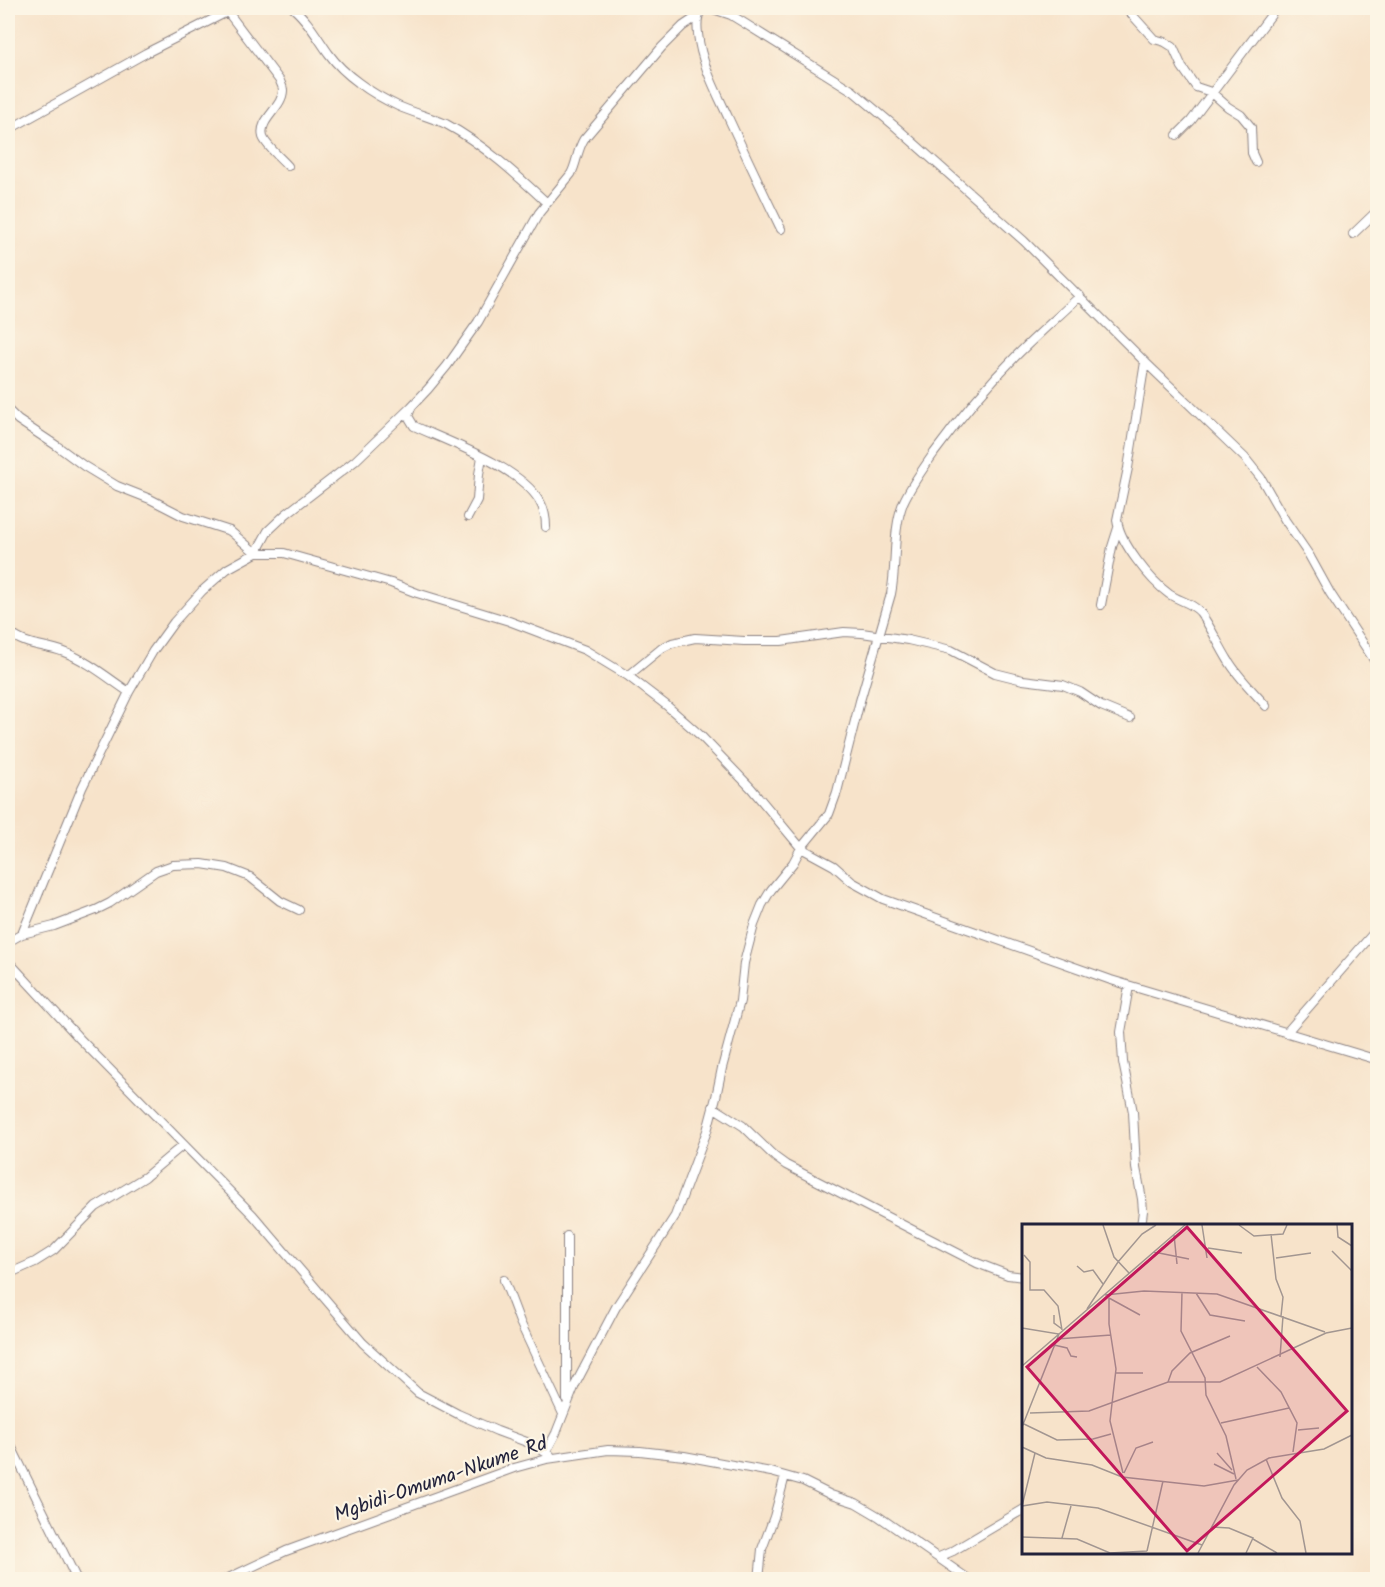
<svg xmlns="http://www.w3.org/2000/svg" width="1385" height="1587" viewBox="0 0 1385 1587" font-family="Kalam,sans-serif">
  <rect width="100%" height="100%" fill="#fcf5e5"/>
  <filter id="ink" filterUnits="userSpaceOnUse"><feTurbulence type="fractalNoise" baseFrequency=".0167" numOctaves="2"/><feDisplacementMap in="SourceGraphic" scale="12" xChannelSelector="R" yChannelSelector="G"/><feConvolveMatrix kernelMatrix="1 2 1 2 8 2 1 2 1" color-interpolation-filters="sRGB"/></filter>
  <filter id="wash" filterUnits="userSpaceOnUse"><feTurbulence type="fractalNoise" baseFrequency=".008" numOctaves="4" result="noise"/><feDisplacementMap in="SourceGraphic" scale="24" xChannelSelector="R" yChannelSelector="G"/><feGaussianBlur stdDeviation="1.35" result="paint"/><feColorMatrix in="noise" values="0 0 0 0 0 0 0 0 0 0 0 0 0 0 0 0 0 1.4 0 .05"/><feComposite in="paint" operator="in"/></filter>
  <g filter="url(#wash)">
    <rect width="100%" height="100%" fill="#f7e3ca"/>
  </g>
  <g filter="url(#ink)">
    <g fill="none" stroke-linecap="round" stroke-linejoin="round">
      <g stroke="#8c8282" stroke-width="10">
        <path id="minor" d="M293 8C308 20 318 39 329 54 337 65 348 75 359 83 371 92 385 100 398 106 414 113 430 117 446 124 483 144 516 174 547 203
          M702 8C697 15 697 26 698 34 701 63 716 91 728 117 745 154 763 192 781 229
          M710 8 731 15 744 23 853 91 897 128 1024 241 1145 362 1245 458 1261 478 1285 520 1309 555 1330 593 1378 666
          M1126 8 1154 39 1165 42 1173 47 1182 67 1196 87 1211 92 1228 107 1241 115 1251 127 1252 153 1256 162
          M227 11 280 81C281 84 283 87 283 90 283 108 258 119 263 137 266 146 282 159 288 166
          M8 130 146 53 235 8
          M1177 135 1191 121 1271 15 1274 8
          M1353 234 1378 210
          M1145 362 1128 468 1117 520C1120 543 1150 580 1169 594 1179 601 1191 602 1200 612 1211 627 1218 644 1228 660 1238 677 1253 691 1266 706
          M411 408 408 416 414 426C449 442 519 467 539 500 544 508 546 517 546 527
          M8 410 18 420 57 446 84 466 117 486 150 499 183 516 230 531 256 553H284L391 583 417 593 509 621 585 650 628 676 666 705 701 736 751 788 801 848 834 866 852 882 883 899 1111 980 1378 1060
          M468 517 477 500 479 474 482 457
          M1101 605 1112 547 1118 528
          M8 631C25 647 44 644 64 652 88 661 108 678 129 692
          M628 676 662 648 672 643 695 638 744 641H781L844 632 862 633 908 640 951 650 995 673 1023 680 1063 685 1080 692 1101 706 1130 718
          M22 934 82 788 129 692 153 651 174 622 202 591 227 569 256 553 268 531 286 514 355 461 411 407 428 389 447 366 478 322 539 213 571 174C577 163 577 150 584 139L662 47 683 26 698 16
          M8 942 22 934 54 926 96 910 110 903 156 871 173 865 202 864 227 868 250 877 280 901 299 910
          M8 961 80 1039 253 1215 363 1343 418 1393 458 1414 497 1431 532 1444 550 1455
          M1129 986 1121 1032 1123 1062 1133 1112 1136 1168 1142 1199 1143 1211 1141 1226
          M1286 1033 1378 928
          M713 1107 743 1126 775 1157 786 1165 977 1263 1008 1275 1024 1277
          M567 1236V1400
          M8 1274 35 1262 54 1250 96 1207 145 1177 183 1145
          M504 1280 520 1322 563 1414
          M8 1440 77 1580
          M546 1452 556 1433 575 1385 616 1307 675 1216 707 1131 716 1097 722 1068 740 1001 744 963 754 925 762 905 771 890 793 863 801 848 829 814 837 792 860 701 891 594C897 564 892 532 903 503 911 485 923 469 934 453 959 419 987 385 1017 355 1037 335 1059 316 1080 296
          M939 1557 953 1551 1024 1509
          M224 1580 286 1551 514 1468 547 1459 608 1450 640 1451 684 1456 771 1472 803 1481 831 1495 856 1503 878 1516 970 1580
          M759 1580 762 1549 774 1517 785 1476"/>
      </g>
      <use href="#minor" stroke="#fff" stroke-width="8"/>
    </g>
  </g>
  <g text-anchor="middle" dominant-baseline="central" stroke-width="4.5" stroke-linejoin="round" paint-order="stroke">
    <g font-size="20" fill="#22223b" stroke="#fcf5e5">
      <text transform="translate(441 1480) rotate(-19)">Mgbidi-Omuma-Nkume Rd</text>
    </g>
  </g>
  <g transform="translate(1022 1224)">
    <rect width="330" height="330" fill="#f7e3ca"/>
    <path fill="none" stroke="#a29691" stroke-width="1.5" d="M81 1 92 33 107 49M180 1 185 34M217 1 232 12 261 10 265 1M315 1 316 13 330 22M249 10 254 55 261 73 259 92M152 11 155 40M186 24 220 29M310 27 330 47M132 28 167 35M2 31 8 38V66H22L36 82 40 106M254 34 289 29M55 42 62 48 71 46 81 60M160 68 159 107 183 154 184 171 204 212 214 255M174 69 188 91 223 97M83 71 122 67 195 70 303 108M87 74V100L94 145 88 197 101 249M87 74 118 91M65 85 96 38 120 10 134 1M32 91V99L40 105M0 104 37 110 0 203M35 115 89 111M32 121 45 124 49 132 55 133M258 133 261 92M0 142 163 1M235 143 259 168 275 199 271 228M93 149H121M146 158 150 147 168 129 208 112M8 189 67 187 146 158H198L304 109 330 104M199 199 267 184M2 200 35 216 71 215 89 210M276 206 297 204M0 223 24 234 70 241 100 253 182 262 216 256M13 229 0 282 25 278 76 284 180 321M195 229 210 246M244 235 260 274 278 297 284 329M192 240 212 250M102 249 114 224 131 218M190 303 207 304 231 314 224 329M0 313 55 315 88 329 125 327M40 314 49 282M231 315 255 329M125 327 141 257M176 329 212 261 225 246 247 234 302 225 330 211"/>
    <path fill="#c2185b" fill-opacity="0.15" stroke="#c2185b" stroke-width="3" d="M165 3 325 187 165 327 5 143Z"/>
    <rect width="330" height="330" fill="none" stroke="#22223b" stroke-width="3"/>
  </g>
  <rect width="1385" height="1587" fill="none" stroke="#fcf5e5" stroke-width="30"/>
</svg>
